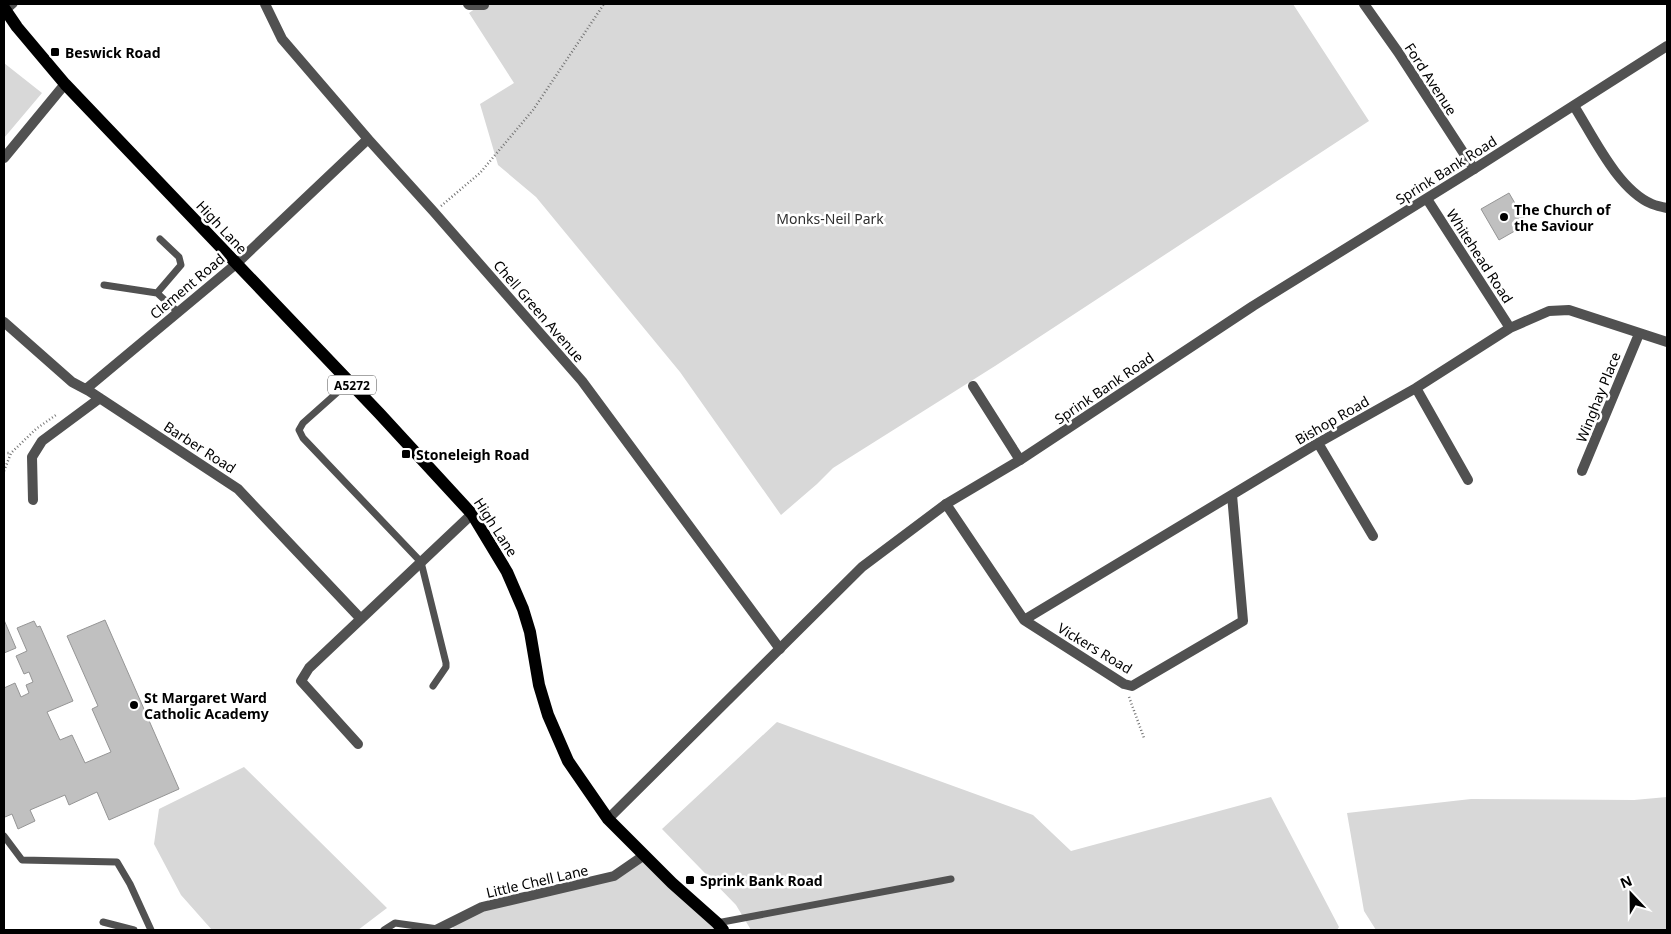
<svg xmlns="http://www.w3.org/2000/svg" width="1671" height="934" viewBox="0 0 1671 934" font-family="'Noto Sans',sans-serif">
  <rect width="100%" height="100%" fill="#fff"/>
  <path fill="#d8d8d8" d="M482 4H1293L1369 121 995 366 833 468 817 484 781 515 680 372 536 197 498 165 480 104 514 83 469 13Z
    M4 63 42 93 4 138Z
    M777 722 1033 815 1071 851 1271 797 1339 927 1337 930H751L736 905 662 829Z
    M244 767 387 908 358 930H212L181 895 154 844 159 809Z
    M1667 797V930H1376L1364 911 1347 813 1471 799 1634 800Z
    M643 856 723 930H455L449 924 482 907 593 882Z"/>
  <path fill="#c0c0c0" stroke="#959595" d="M1509 193 1527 224 1499 240 1481 209Z
    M4 620 16 648 4 653Z
    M105 620 179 789 109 820 97 792 69 805 65 795 30 810 35 821 18 829 12 814 5 817 4 814V688L15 683 21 697 29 693 26 685 33 682 29 672 24 674 16 656 27 651 17 628 34 621 37 627 40 626 73 701 47 712 60 740 72 735 85 763 111 752 92 709 98 706 67 636Z"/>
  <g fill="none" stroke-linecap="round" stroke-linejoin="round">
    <path stroke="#737373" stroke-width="2.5" stroke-dasharray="1 2.5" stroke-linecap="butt" d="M441 206 480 173 533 110 604 4
      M4 453H11
      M4 471 11 453 36 429 56 415
      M1129 697 1144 738"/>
    <path stroke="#515151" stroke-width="7" d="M6 11 14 4
      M104 285 157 293 178 312
      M157 293 181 265 179 257 160 239
      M349 382 303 423 299 430 303 438 421 562 446 663V667L433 686
      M4 836 22 860 117 862 130 884 151 930
      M103 922 134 930
      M717 923 951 879
      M384 930 395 923 438 929"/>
    <path stroke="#515151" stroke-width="10" d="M265 4 282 39 368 139 434 212 582 381 780 649
      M468 4 469 5H484
      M1364 4 1398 52 1474 169
      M1574 106C1593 136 1618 190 1652 204 1657 206 1662 207 1667 208
      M4 158 65 84
      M1427 199 1510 328
      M4 322 72 382 89 391 238 489 361 619
      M973 386 1020 460
      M1416 388 1468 480
      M86 389 236 264 368 139
      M1318 443 1373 536
      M1582 471 1639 334
      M33 500 32 457 42 441 100 398
      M946 504 1024 620 1124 684 1132 686 1243 621 1232 495
      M1024 620 1318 443 1416 388 1510 328 1549 311 1569 310 1667 342
      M358 744 301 681 309 668 472 514"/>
    <path stroke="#515151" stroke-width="10" d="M608 819 862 567 946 504 1020 460 1253 306 1474 169 1667 46
      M436 930 482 907 614 876 643 856"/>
    <path stroke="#000" stroke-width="12" d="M4 8 17 27 65 84 379 413 472 514 507 572 523 609 530 632 539 685 548 715 568 761 608 819 672 883 717 923 723 930"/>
  </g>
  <g fill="#000" stroke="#fff" stroke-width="2">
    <rect x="50" y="47" width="10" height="10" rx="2.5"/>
    <circle cx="1504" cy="217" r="5"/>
    <rect x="401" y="449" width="10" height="10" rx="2.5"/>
    <circle cx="134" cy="705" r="5"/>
    <rect x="685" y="875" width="10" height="10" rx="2.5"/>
  </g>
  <g text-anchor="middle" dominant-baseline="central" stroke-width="5" stroke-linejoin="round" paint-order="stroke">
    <rect fill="#fff" stroke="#4c4c4c" stroke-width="1" x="328" y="375.5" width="48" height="19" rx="4"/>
    <g font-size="12" font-weight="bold" fill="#000">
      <text x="352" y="385">A5272</text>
    </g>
    <g font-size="14" font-weight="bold" fill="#000" stroke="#fff" text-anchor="start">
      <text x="65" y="52">Beswick Road</text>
      <text x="1514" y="209">The Church of<tspan x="1514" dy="16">the Saviour</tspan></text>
      <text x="416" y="454">Stoneleigh Road</text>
      <text x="144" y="697">St Margaret Ward<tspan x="144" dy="16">Catholic Academy</tspan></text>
      <text x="700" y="880">Sprink Bank Road</text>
    </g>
    <g font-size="14" fill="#000" stroke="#fff">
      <text transform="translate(1431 79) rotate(57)">Ford Avenue</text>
      <text transform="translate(1446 170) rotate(-32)">Sprink Bank Road</text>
      <text transform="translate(222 227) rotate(47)">High Lane</text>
      <text transform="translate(1480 256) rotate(57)">Whitehead Road</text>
      <text transform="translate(187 286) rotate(-40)">Clement Road</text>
      <text transform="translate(539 311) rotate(49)">Chell Green Avenue</text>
      <text transform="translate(1104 388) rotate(-34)">Sprink Bank Road</text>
      <text transform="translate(1598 397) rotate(-68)">Winghay Place</text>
      <text transform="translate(1332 420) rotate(-30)">Bishop Road</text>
      <text transform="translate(200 447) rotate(33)">Barber Road</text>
      <text transform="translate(496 527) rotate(57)">High Lane</text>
      <text transform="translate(1095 648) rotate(31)">Vickers Road</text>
      <text transform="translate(537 881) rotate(-13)">Little Chell Lane</text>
    </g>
    <g font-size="14" fill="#2f2f2f" stroke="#fff">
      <text x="830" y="218">Monks-Neil Park</text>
    </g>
  </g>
  <rect width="1671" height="934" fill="none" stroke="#000000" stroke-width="10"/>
  <g transform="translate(1631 894) rotate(338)" stroke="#ffffff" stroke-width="4" paint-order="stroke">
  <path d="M0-4L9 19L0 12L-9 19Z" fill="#000000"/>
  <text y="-8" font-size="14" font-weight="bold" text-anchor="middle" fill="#000000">N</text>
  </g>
</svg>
